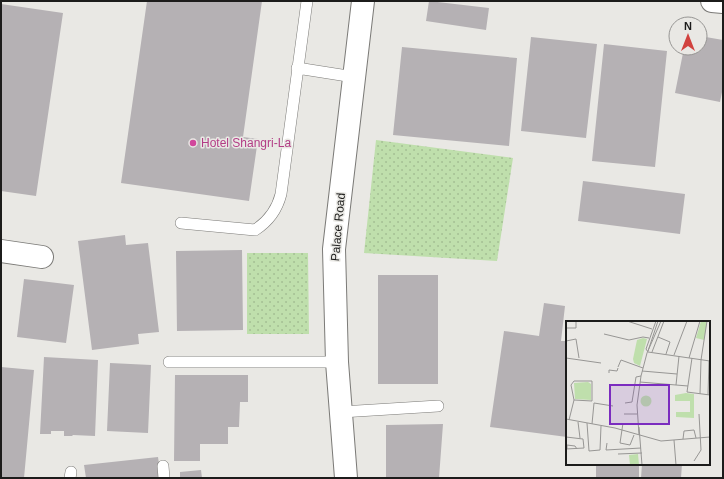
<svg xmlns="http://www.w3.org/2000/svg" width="724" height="479" viewBox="0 0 724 479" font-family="Helvetica,sans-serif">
  <defs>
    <pattern id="grass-dots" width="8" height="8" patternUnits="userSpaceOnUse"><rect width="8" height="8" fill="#bfdfac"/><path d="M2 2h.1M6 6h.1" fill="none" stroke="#a4bf93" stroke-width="1.8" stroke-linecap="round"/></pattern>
  </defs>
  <rect width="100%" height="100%" fill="#e9e8e4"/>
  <path fill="url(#grass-dots)" d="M376 140 513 158 497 261 364 253Z
    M247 253H308L309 334H247Z"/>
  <path fill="#b5b1b4" d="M147 1H262L243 137 258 139 249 201 121 183Z
    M429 1 489 8 486 30 426 21Z
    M1 4 63 13 36 196 1 191Z
    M700 36 723 40V87L720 102 675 93 684 48H700Z
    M531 37 597 44 586 138 521 131Z
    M604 44 667 51 655 167 592 161Z
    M402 47 517 58 509 146 393 135Z
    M583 181 685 194 680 234 578 221Z
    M125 235 126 245 148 243 159 332 138 334 139 344 92 350 78 241Z
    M242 250 243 330 177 331 176 251Z
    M378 275H438V384H378Z
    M24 279 74 285 66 343 17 337Z
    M544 303 565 306 561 341H567V437L490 427 504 331 539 336Z
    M44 357 98 360 95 436 73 435 72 436H64V431H51V434H40Z
    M110 363 151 365 148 433 107 431Z
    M1 367 34 370 24 478H1Z
    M175 375H248V402H240L239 427H228V444H200V461H174Z
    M443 424 439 478H386V425Z
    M158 457 161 478H86L84 465Z
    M596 464H639V478H596Z
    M642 464H682L681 478H641Z
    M201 470 202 478H180V472Z"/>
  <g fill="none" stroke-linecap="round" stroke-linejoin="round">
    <g stroke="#7b7a77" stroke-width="12">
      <path id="service" d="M297 68 354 77
        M181 223 255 230C269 221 277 210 281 194L307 1
        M169 362H337
        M341 412 438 406
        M163 466 164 478
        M70 478 71 472"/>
    </g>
    <g stroke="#7b7a77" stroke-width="24">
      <path id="minor" d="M712 1 723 2
        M1 251 42 257"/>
    </g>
    <g stroke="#7b7a77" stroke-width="24">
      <path id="tertiary" d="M346 478 337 362 334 249 363 1"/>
    </g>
    <use href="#service" stroke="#fff" stroke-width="11"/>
    <use href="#minor" stroke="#fff" stroke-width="22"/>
    <use href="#tertiary" stroke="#fff" stroke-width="22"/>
  </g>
  <circle fill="#d1479c" stroke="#e9e8e4" stroke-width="1.5" cx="193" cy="143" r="4"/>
  <g text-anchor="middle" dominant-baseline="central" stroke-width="3" stroke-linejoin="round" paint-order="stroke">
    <g font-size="12" fill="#b23c85" stroke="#e9e8e4" text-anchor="start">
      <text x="201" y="143">Hotel Shangri-La</text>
    </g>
    <g font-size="12" fill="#1c1c1b" stroke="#e9e8e4">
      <text transform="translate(338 227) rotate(-85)">Palace Road</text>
    </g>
  </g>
  <g transform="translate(566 321)">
    <rect width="144" height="144" fill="#e9e8e4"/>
    <path d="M74.5 80a5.5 5.5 0 1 1 11 0a5.5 5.5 0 1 1-11 0Z" fill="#bfdfac"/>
    <path d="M120 72 128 73V97L110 96V91H124V80H109V74Z" fill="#bfdfac"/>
    <path d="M135 0H141L138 19 130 17ZM22 61 25 63V79L9 78 8 62Z" fill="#bfdfac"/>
    <path d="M77 17 81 18 74 45 68 42 67 38 71 19ZM72 133 73 144H64L63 134Z" fill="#bfdfac"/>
    <path fill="none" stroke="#979694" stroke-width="1" d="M61 0 86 8M0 7H10V0M38 13 63 19 77 16 83 17M92 16 104 21 100 33M0 20 10 18 13 37M82 30 92 0M82 31 144 40M82 31 80 28 90 0M86 31 98 0M108 34 121 0M0 37 35 42M123 37 134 0M126 37 121 71 144 74M52 46 55 39 77 47M76 50 111 53M43 52V49L51 50 52 47M8 60H26V80L8 79 5 64ZM74 61 122 65M110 64 113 35M134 73 135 39 141 0M142 74 143 40M59 82 66 81 70 56 75 55M58 93H71M0 98 49 107 95 120 144 116M3 99 8 79M12 101 14 117M21 102 23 130 34 129 35 105M57 102 54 122 64 124 68 114M26 103 28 82 47 85M73 106 76 144M73 114 71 84 75 55 81 32 95 0M0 116 17 118 18 127 0 128M117 118 118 110 128 109 130 117M108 119 110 144M41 122 40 129 75 127M1 128V124L9 125 11 128M52 133 76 132M128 140 135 129 133 93"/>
    <path fill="#7b2cbf" fill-opacity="0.15" stroke="#7b2cbf" stroke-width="2" d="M44 64H103V103H44Z"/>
    <rect width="144" height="144" fill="none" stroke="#1c1c1b" stroke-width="2"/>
  </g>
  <rect width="724" height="479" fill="none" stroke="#1c1c1b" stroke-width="4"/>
  <g transform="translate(688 36)"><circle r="19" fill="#e9e8e4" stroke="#979694"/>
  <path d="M0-3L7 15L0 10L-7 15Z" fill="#d1423e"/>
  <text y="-6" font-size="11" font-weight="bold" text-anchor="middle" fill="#1c1c1b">N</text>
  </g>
</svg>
